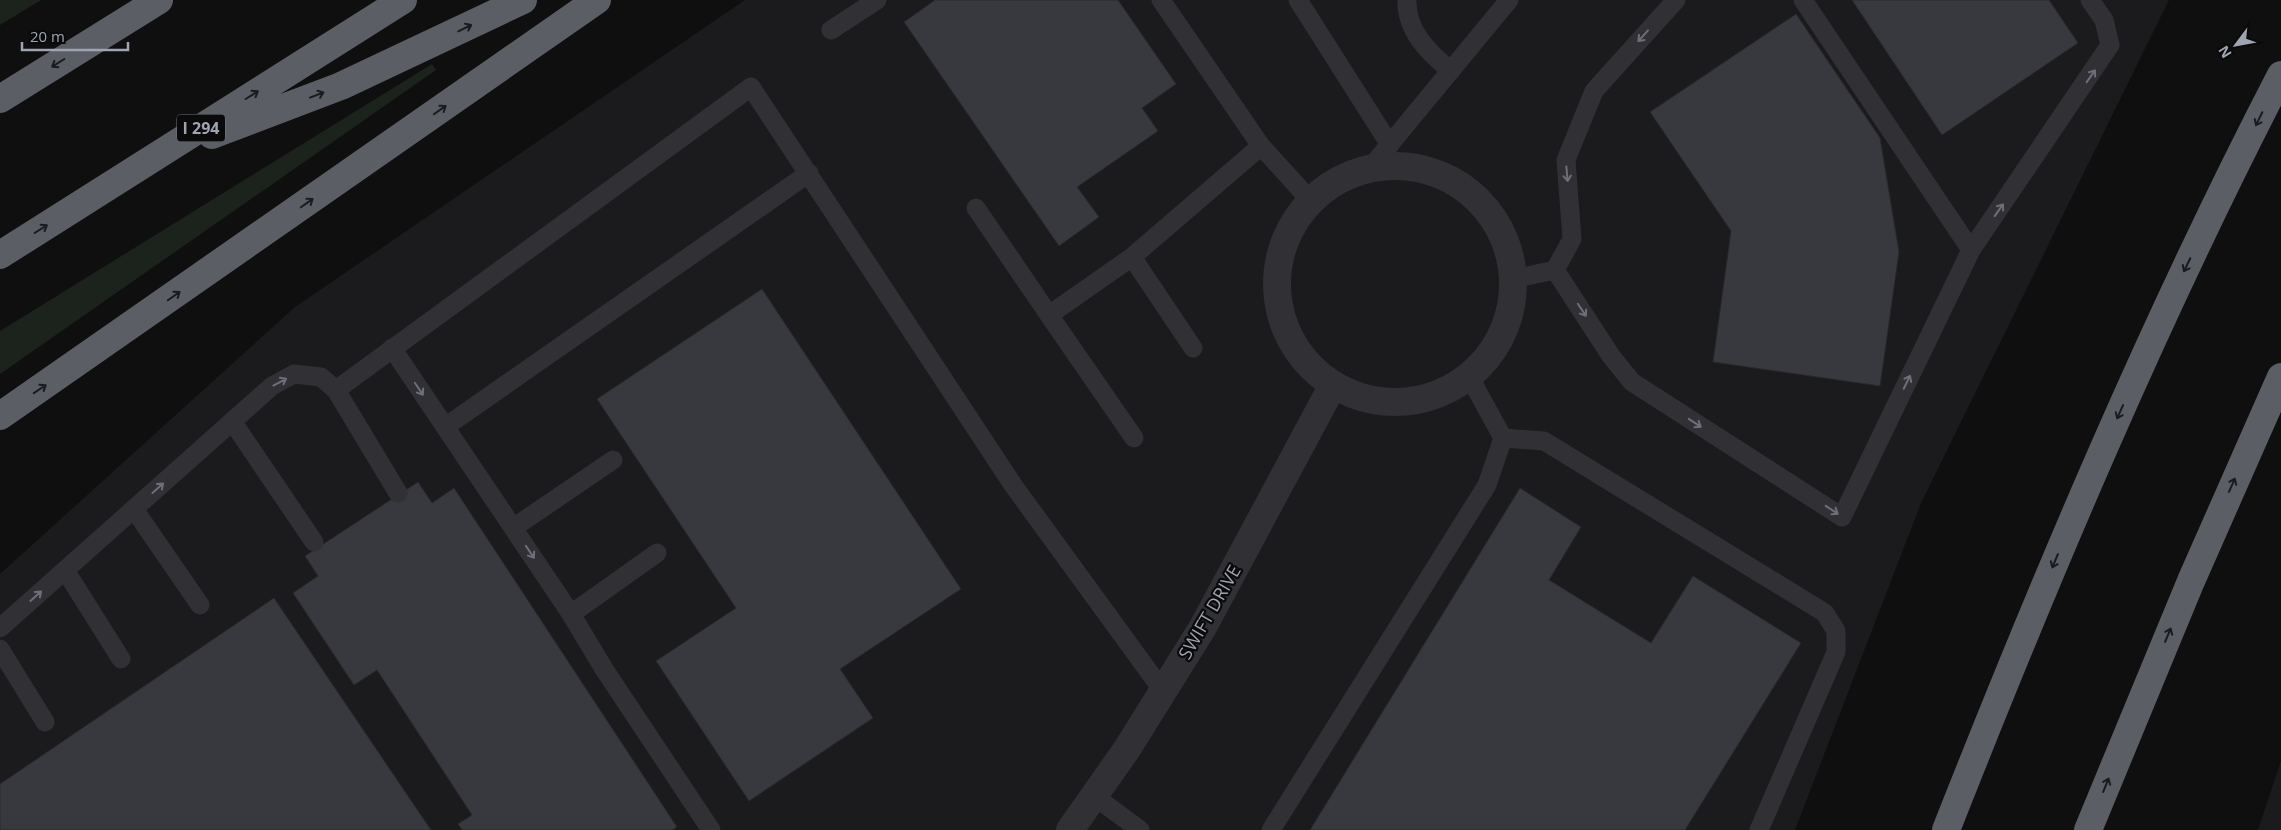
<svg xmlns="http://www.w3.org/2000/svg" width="2281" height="830" viewBox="0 0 2281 830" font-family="'Open Sans',sans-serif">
  <rect width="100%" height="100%" fill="#0f0f10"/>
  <path fill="#1b1b1d" d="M745 0H2169L1921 503 1795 830H0V574L295 307Z
    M2281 760V830H2258L2281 761Z"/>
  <path fill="#1b231c" d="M0 0H41L0 25Z
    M432 64 436 70 0 374V331Z"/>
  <path fill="#38393e" stroke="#29292c" d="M935 0H1118L1176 84 1142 108 1158 131 1077 187 1099 217 1059 246 904 22Z
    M1852 0H2049L2078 43 1942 135Z
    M1796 14 1880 138 1899 252 1880 386 1713 362 1731 231 1650 112Z
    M762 289 961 589 840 669 873 718 749 801 656 661 736 608 597 399Z
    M418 482 432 503 454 488 677 827 672 830H462L458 824 472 815 377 670 354 685 293 593 318 576 305 556Z
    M1520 488 1581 527 1549 580 1651 643 1693 576 1801 643 1685 830H1310Z
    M274 598 431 830H0V784Z"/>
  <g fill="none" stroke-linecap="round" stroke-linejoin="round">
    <path stroke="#303035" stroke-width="19" d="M1161 0 1261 146 1310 200
      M1298 0 1390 145
      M1407 0C1406 31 1429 53 1451 71
      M831 30 877 0
      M1371 167 1509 0
      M976 208 1049 315
      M1971 250 2110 45 2104 20 2090 0
      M1132 257 1193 348
      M1555 270 1611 356 1632 382 1842 517 1971 250 1803 0
      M1513 279 1555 270 1572 239 1566 160 1594 91 1676 0
      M392 348 571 614 604 669 711 830
      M336 390 751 87 1013 485 1163 691
      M232 421 314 542
      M445 427 809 173
      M1134 438 1049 315 1132 257 1261 146
      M1503 438 1544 441 1825 613 1836 631V652L1759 830
      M134 509 200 605
      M513 528 613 460
      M65 570 121 659
      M571 614 657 553
      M0 628 272 386 294 374 321 377 336 390 398 493
      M0 649 45 722
      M1094 796 1140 830
      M1271 830 1487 485 1503 438 1469 376"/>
    <path stroke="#303035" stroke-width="28" d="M1277 284a118 118 0 1 1 236 0a118 118 0 1 1-236 0Z
      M1070 830 1127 749 1203 627 1333 385"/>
    <path stroke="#5c5e66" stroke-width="28" d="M0 99 159 0
      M212 135 341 86 523 0
      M0 255 403 0
      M0 416 597 0
      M1946 830C2047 574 2154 320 2281 75
      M2088 830 2191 581 2281 377"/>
  </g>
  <defs><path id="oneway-shaft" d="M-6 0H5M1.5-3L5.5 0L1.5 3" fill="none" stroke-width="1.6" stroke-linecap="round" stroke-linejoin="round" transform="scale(1.25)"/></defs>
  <g stroke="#1a1b1d">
    <use href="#oneway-shaft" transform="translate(465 28) rotate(-26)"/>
    <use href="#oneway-shaft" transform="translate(58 63) rotate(148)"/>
    <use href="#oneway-shaft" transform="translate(252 95) rotate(-32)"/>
    <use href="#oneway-shaft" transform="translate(317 95) rotate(-21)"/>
    <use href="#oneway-shaft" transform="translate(440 110) rotate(-35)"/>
    <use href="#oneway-shaft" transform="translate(2259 119) rotate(116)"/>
    <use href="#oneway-shaft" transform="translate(307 203) rotate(-35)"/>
    <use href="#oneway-shaft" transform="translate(41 229) rotate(-32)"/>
    <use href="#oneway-shaft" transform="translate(2187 265) rotate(116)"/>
    <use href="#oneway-shaft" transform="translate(174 296) rotate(-35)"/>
    <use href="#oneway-shaft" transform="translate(40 389) rotate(-34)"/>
    <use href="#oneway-shaft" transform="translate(2120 412) rotate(114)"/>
    <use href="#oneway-shaft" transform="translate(2232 485) rotate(-66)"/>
    <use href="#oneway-shaft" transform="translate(2055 561) rotate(113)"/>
    <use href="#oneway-shaft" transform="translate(2168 635) rotate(-67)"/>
    <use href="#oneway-shaft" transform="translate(2106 785) rotate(-68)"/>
  </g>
  <g stroke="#6d707a">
    <use href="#oneway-shaft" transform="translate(1643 36) rotate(132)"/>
    <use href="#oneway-shaft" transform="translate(2091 76) rotate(-55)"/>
    <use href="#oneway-shaft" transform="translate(1567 174) rotate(85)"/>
    <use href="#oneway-shaft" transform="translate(1999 210) rotate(-55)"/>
    <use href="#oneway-shaft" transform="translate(1582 310) rotate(56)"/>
    <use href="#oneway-shaft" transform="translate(280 382) rotate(-28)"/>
    <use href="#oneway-shaft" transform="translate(1907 382) rotate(-64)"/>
    <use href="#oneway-shaft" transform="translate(419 389) rotate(56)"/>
    <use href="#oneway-shaft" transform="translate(1695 423) rotate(33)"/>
    <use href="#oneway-shaft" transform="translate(158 488) rotate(-42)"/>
    <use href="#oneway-shaft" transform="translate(1832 510) rotate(33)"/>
    <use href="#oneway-shaft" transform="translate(530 552) rotate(56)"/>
    <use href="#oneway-shaft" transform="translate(36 596) rotate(-42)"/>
  </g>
  <g text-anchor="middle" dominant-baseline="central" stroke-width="4.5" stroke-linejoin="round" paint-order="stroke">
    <rect fill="#0a0a0b" stroke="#727680" stroke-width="1" x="177" y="114.5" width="48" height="27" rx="4"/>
    <g font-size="16" font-weight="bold" fill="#9fa4b2">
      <text x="201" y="128">I 294</text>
    </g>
    <g font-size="18" fill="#9fa4b2" stroke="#0a0a0b">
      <text transform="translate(1209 612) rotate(-60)">SWIFT DRIVE</text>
    </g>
  </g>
  <g transform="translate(2236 45) rotate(238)" stroke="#0a0a0b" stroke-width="4" paint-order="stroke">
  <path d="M0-4L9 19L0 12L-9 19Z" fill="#9fa4b2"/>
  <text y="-8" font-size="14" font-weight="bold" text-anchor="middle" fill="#9fa4b2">N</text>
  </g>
  <path d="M22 42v8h106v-8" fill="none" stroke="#9fa4b2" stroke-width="2.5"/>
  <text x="30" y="42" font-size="15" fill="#9fa4b2" stroke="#0a0a0b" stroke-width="4" paint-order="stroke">20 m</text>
</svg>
